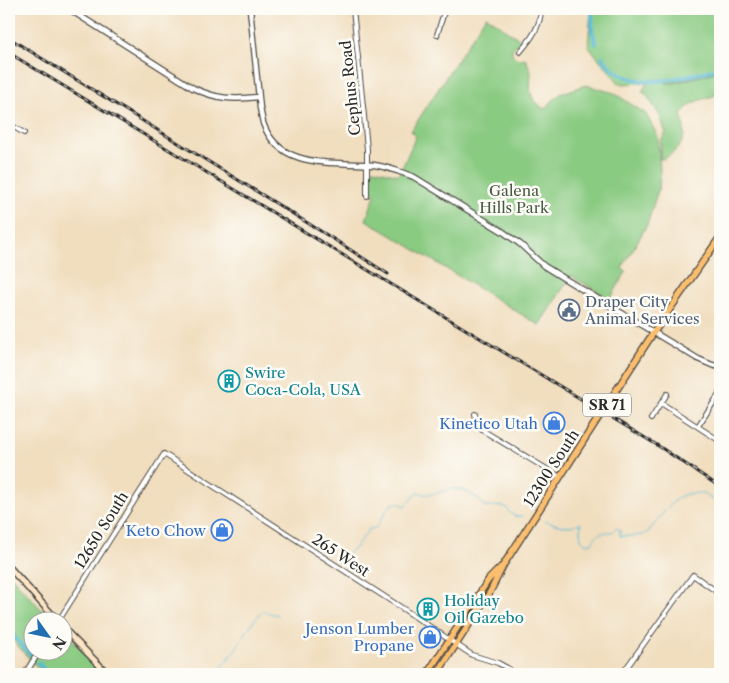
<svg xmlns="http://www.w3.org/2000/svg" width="729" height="683" viewBox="0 0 729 683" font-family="'Libre Caslon Text',serif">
  <rect width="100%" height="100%" fill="#fdfcf7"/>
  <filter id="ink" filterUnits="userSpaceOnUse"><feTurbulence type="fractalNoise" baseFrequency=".02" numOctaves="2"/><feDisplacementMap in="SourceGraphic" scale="10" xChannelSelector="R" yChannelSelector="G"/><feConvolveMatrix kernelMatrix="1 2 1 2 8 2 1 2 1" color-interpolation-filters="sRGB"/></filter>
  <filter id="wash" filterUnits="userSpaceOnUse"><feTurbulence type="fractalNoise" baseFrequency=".0096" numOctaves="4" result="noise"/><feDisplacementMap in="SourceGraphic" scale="20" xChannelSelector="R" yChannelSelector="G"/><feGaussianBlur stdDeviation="1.12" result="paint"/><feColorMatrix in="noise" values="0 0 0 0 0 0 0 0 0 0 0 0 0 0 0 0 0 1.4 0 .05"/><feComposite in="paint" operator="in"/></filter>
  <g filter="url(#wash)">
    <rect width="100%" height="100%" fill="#f1debf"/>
    <path fill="#8acb82" stroke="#5a7b56" d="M591 9H720V70L675 82 666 83H675L720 71V92L719 94C704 99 691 101 681 114 686 132 687 142 671 154 667 157 665 159 660 159L661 140 666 133 660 116 646 94 642 92 647 83 620 84 588 46Z
      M486 16 522 41C516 47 512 44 512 54 516 59 519 60 525 58L531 71 530 91 534 101 544 109 560 94 586 85 614 93 646 114 658 137 660 173 659 187 647 225 622 268 626 272 610 299 571 276 539 325 366 220 375 195 370 189V171L374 169 399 175 416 136 411 131Z
      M9 574 51 620H32V650H62L63 630 104 674H43L9 636Z"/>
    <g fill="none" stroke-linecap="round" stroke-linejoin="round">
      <path stroke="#56b9d4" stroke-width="1" d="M545 521C557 525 568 529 580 523L581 525 580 531 581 539 586 544 592 543C596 533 602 532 612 532L616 528 620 530V536H632L643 535 649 531 667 508 676 499 686 494 703 493 720 505
        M338 560 355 548 369 529 376 528 387 510 392 504 399 503 405 506 418 492C430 498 440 491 452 489 459 488 465 491 471 494 477 498 481 501 485 507L499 506 506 507C510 513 514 519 522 516
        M217 674C222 666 229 659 234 651 244 638 250 622 263 611L277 615"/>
      <path stroke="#56b9d4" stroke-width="4" d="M592 9V30L596 44
        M602 57C628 97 682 77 720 68
        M9 631 30 654
        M38 663 48 674"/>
    </g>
  </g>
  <g filter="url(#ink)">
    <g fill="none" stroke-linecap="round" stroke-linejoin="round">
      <g stroke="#494641" stroke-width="6">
        <path id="minor" d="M353 9 364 116 367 149V196
          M437 35 445 9
          M520 52C531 39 541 26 541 9
          M9 124 24 133
          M661 403 720 441
          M475 414 477 424 482 430 560 477
          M651 419 667 394
          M698 426 720 393
          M59 620 164 454 402 608 472 655 498 663 509 669
          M622 674 693 575 720 594"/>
      </g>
      <g stroke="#494641" stroke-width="7">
        <path id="tertiary" d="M69 9 193 88C216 99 233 100 258 97
          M250 9 260 108C261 113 262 118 263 123 280 171 335 161 374 165 388 167 401 172 414 177L502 231 520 244 544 266 565 279 698 359 712 365 720 367
          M25 674 40 650"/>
      </g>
      <g stroke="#494641" stroke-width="8">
        <path id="secondary" d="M9 567 57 620
          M62 627 108 674"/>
      </g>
      <g stroke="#494641" stroke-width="8">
        <path id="primary" d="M427 674 489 579 501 567
          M437 674 490 592 504 564 650 338 720 237"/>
      </g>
      <use href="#minor" stroke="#fff" stroke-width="4"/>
      <use href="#tertiary" stroke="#fff" stroke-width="4.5"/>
      <use href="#secondary" stroke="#fde5c5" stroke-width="5"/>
      <use href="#primary" stroke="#fbbe6e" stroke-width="5.5"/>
      <g stroke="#2b2b2b" stroke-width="3">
        <path id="rail" d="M9 38 335 240 388 274
          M9 53 657 445 720 487"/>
      </g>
      <use href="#rail" stroke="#fdfcf7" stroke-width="1" stroke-dasharray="4" stroke-linecap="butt"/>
    </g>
  </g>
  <defs>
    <g id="civic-ring" transform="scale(1.125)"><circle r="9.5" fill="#fdfcf7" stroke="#5c6f8a" stroke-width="1.5"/><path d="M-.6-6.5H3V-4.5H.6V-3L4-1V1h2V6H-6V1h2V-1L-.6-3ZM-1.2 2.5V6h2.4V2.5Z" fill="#5c6f8a"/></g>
    <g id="building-ring" transform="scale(1.125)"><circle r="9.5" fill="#fdfcf7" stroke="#0f9aa8" stroke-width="1.5"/><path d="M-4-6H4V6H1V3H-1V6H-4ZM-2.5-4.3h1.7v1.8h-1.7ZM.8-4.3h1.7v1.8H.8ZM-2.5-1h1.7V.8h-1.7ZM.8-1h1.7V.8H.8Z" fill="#0f9aa8"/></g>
    <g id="shop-ring" transform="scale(1.125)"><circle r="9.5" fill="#fdfcf7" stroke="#3f7fe0" stroke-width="1.5"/><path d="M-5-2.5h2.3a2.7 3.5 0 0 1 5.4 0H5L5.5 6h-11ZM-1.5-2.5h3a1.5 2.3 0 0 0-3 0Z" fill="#3f7fe0"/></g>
  </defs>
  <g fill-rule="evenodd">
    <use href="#civic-ring" x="569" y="310"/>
    <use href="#building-ring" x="229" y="381"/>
    <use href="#shop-ring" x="554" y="423"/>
    <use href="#shop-ring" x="222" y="530"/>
    <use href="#building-ring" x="428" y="609"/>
    <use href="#shop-ring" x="430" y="637"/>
  </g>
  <g text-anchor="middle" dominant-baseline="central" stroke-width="5" stroke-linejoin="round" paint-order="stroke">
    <rect fill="#fdfcf7" stroke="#6a6a68" stroke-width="1" x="583" y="393.5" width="48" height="23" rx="4"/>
    <g font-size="14" font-weight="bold" fill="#2b2b2b">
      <text x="607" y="405">SR 71</text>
    </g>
    <g font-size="15" fill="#2b2b2b" stroke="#fdfcf7">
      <text transform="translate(350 88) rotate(-96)">Cephus Road</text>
      <text transform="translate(551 468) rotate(-57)">12300 South</text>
      <text transform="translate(101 530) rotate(-58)">12650 South</text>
      <text transform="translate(341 555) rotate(33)">265 West</text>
    </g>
    <g font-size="15" fill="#485b45" stroke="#fdfcf7">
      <text x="514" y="190">Galena<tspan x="514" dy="17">Hills Park</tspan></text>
    </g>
    <g font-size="15" fill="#4e5e75" stroke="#fdfcf7" text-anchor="start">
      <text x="585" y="301">Draper City<tspan x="585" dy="17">Animal Services</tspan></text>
    </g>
    <g font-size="15" fill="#0d838f" stroke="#fdfcf7" text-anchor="start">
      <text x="245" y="372">Swire<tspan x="245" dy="17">Coca-Cola, USA</tspan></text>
      <text x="444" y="600">Holiday<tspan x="444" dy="17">Oil Gazebo</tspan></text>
    </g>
    <g font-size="15" fill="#366cbe" stroke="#fdfcf7" text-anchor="end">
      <text x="538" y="423">Kinetico Utah</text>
      <text x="206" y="530">Keto Chow</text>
      <text x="414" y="628">Jenson Lumber<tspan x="414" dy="17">Propane</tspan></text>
    </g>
  </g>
  <rect width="729" height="683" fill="none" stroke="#fdfcf7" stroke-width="30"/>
  <g transform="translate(48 636) rotate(123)"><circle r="24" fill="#fdfcf7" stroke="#a9a8a5"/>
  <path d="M0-4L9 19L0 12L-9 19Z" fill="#1f6fb2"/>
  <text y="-8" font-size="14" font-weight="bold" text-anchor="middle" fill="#2b2b2b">N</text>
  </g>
</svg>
